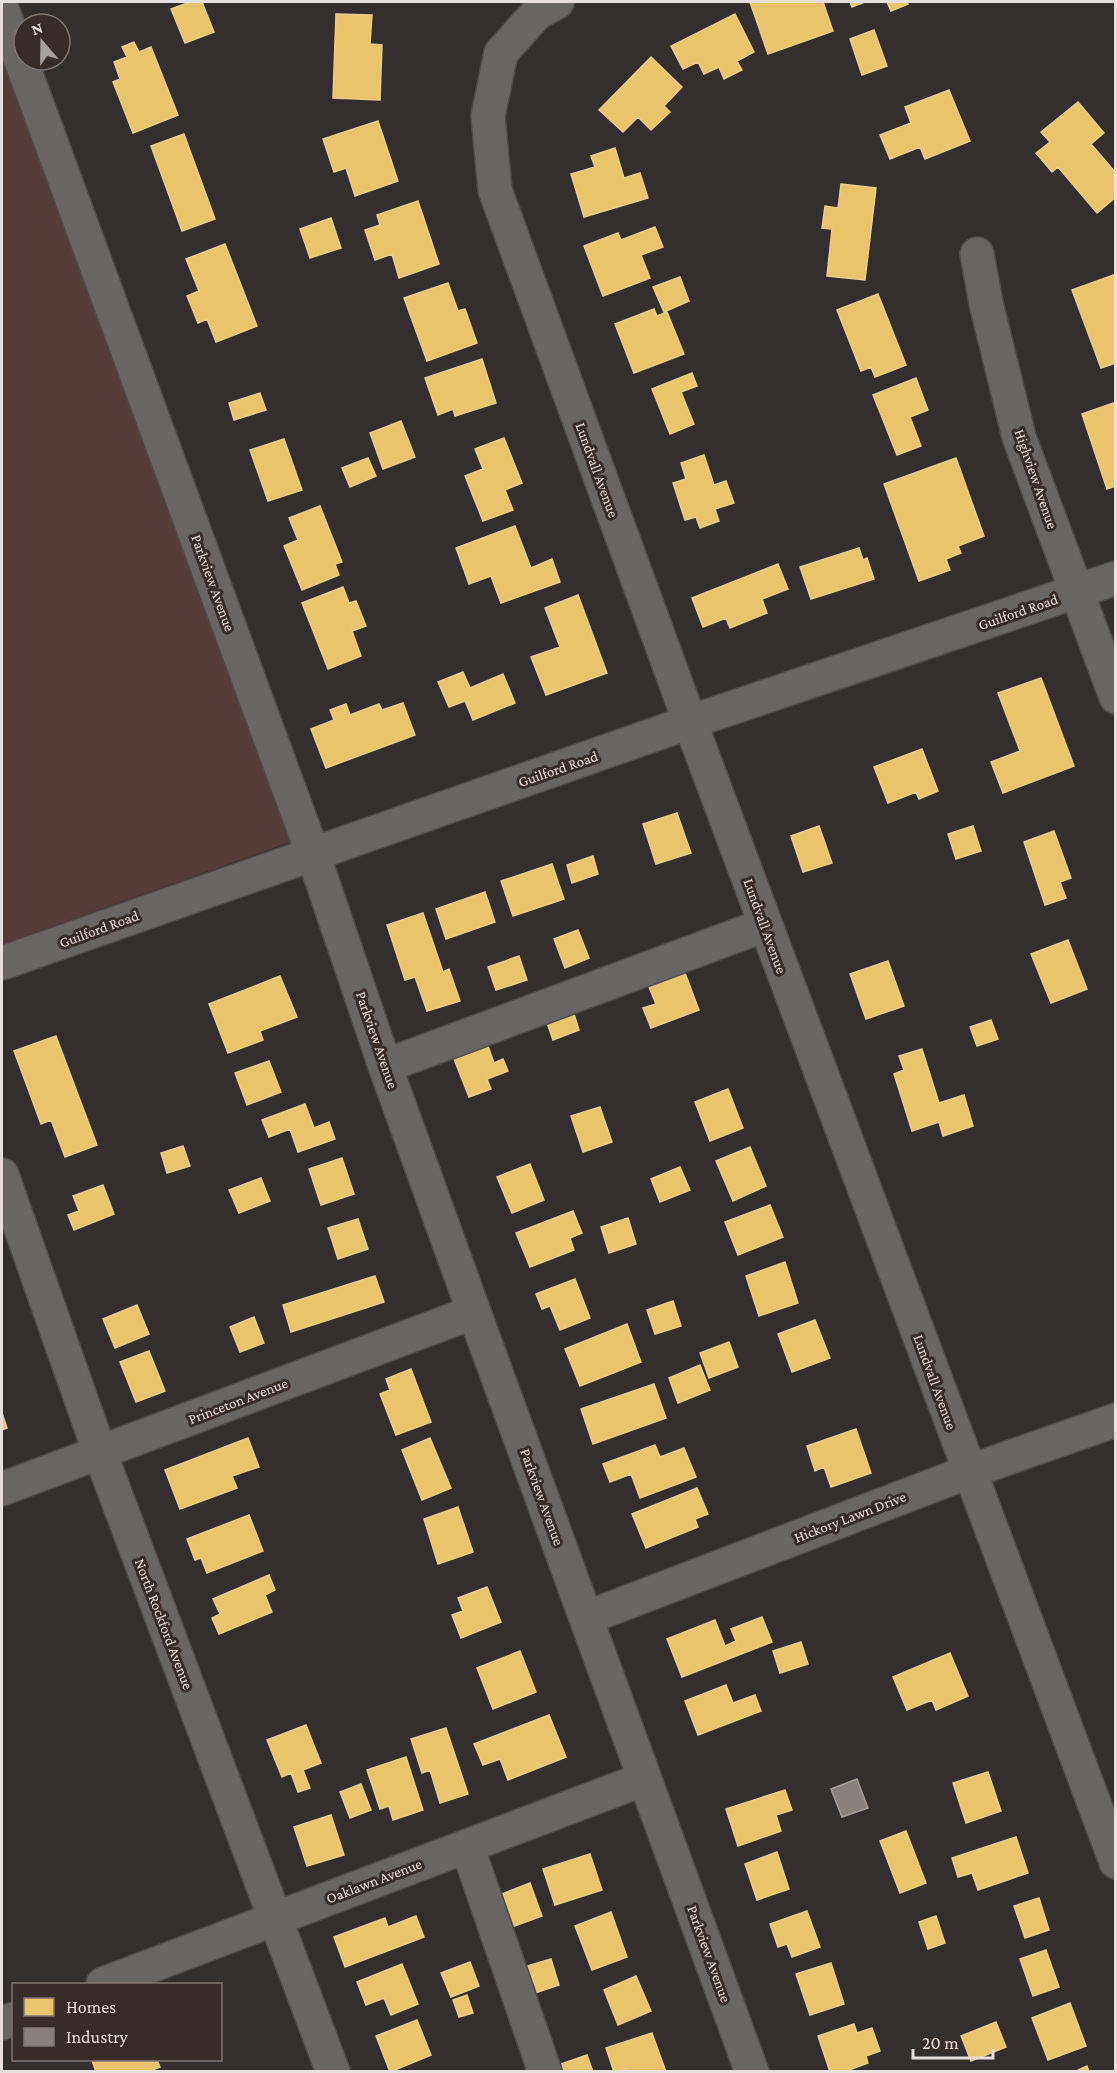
<svg xmlns="http://www.w3.org/2000/svg" width="1117" height="2073" viewBox="0 0 1117 2073" font-family="'Crimson Pro',serif">
  <rect width="100%" height="100%" fill="#342e2e"/>
  <path fill="#553e3a" d="M2 45 299 839 2 944Z"/>
  <path fill="#e9c46a" stroke="#e8cc8c" stroke-width="1.5" d="M190 2H202L214 32 185 43 171 9Z
    M750 2H823L833 31 768 54Z
    M850 2H865L852 7Z
    M887 2H907L908 4 891 11Z
    M336 14 372 15 370 44 382 45 380 100 333 98Z
    M735 14 754 52 737 61 742 70 724 79 719 67 704 74 698 62 683 69 671 46Z
    M874 30 887 66 862 75 850 39Z
    M134 42 139 52 151 47 178 115 133 133 113 82 120 79 114 62 127 57 122 47Z
    M651 57 682 87 664 106 670 112 651 130 638 117 623 132 599 110Z
    M949 90 970 141 925 159 920 147 890 159 880 135 911 123 905 107Z
    M1078 102 1104 133 1091 144 1116 173V197L1097 213 1058 167 1052 172 1036 153 1050 142 1041 132Z
    M378 121 398 181 355 196 346 168 334 172 323 139Z
    M184 134 215 219 182 231 151 146Z
    M615 148 624 178 640 173 648 198 584 217 571 174 595 167 591 156Z
    M841 184 876 188 865 280 827 276 832 229 822 228 825 206 838 208Z
    M418 201 439 264 399 278 392 254 375 260 365 230 380 225 377 215Z
    M331 218 341 248 310 258 300 229Z
    M655 227 663 247 641 255 650 278 603 296 584 246 618 233 621 240Z
    M225 244 257 326 216 342 207 319 198 323 187 296 199 291 186 259Z
    M1116 274V363L1101 368 1072 290Z
    M680 277 689 301 664 312 653 287Z
    M448 283 458 311 465 309 477 343 427 361 404 298Z
    M878 294 906 365 875 377 871 367 861 371 837 310Z
    M654 309 657 316 667 312 684 354 634 373 615 324Z
    M482 359 496 403 455 416 453 409 438 415 425 378Z
    M692 373 697 386 681 392 694 424 670 434 652 389Z
    M916 378 928 410 910 417 921 446 897 455 873 395Z
    M260 393 266 410 234 420 229 403Z
    M1116 402V486L1107 489 1082 414Z
    M401 421 415 457 383 469 370 433Z
    M504 438 522 483 505 490 513 510 483 521 465 476 483 469 475 449Z
    M284 439 302 490 268 501 250 450Z
    M704 455 714 485 726 481 734 503 715 509 719 521 700 528 696 517 685 520 673 483 686 479 681 463Z
    M368 458 376 476 350 487 342 468Z
    M956 458 984 536 958 546 961 553 946 559 950 570 919 581 884 484Z
    M320 506 342 562 335 564 339 575 302 590 284 546 298 540 289 518Z
    M515 526 531 568 552 559 560 582 501 603 491 576 469 584 456 548Z
    M859 548 863 560 867 558 874 579 811 599 800 567Z
    M778 564 788 589 762 599 767 613 730 628 726 618 703 627 692 598Z
    M343 587 349 603 356 601 366 626 352 631 361 656 328 669 302 603Z
    M578 595 607 673 546 695 531 657 560 647 545 608Z
    M463 672 470 688 503 674 515 703 473 720 465 701 449 707 438 682Z
    M1041 678 1074 766 1003 793 991 762 1020 751 998 693Z
    M403 703 415 735 326 768 311 729 334 720 330 710 346 704 350 715 379 704 382 710Z
    M922 749 938 791 919 799 916 792 888 803 874 767Z
    M677 813 691 853 656 864 643 824Z
    M819 826 832 863 803 872 791 836Z
    M973 826 981 851 956 859 948 834Z
    M1054 831 1071 878 1060 882 1066 898 1045 905 1024 842Z
    M593 856 598 874 572 883 567 865Z
    M552 864 564 899 513 916 501 881Z
    M485 892 495 922 446 939 436 909Z
    M423 913 443 972 449 969 460 1001 427 1011 415 977 405 980 387 925Z
    M578 930 589 958 565 968 554 939Z
    M1068 940 1087 989 1051 1003 1031 954Z
    M519 956 527 980 496 990 488 967Z
    M888 961 904 1006 866 1019 850 974Z
    M685 973 699 1010 651 1028 643 1008 656 1004 649 987Z
    M280 976 297 1017 260 1031 263 1040 228 1053 209 1004Z
    M574 1014 579 1030 553 1040 547 1023Z
    M991 1020 998 1039 977 1046 970 1027Z
    M56 1036 97 1145 65 1157 51 1120 41 1124 14 1051Z
    M488 1046 494 1063 503 1059 508 1071 487 1079 491 1089 469 1097 454 1059Z
    M922 1049 939 1103 964 1095 973 1126 943 1136 939 1122 912 1131 894 1074 904 1070 899 1056Z
    M269 1061 281 1092 247 1105 235 1073Z
    M728 1089 743 1128 710 1141 695 1102Z
    M305 1104 314 1128 329 1122 335 1139 298 1152 290 1129 269 1137 262 1120Z
    M600 1107 612 1142 583 1152 571 1116Z
    M183 1146 190 1166 167 1173 161 1153Z
    M750 1147 766 1186 733 1201 716 1161Z
    M342 1158 354 1194 321 1205 309 1169Z
    M530 1164 544 1200 512 1213 497 1177Z
    M680 1167 690 1190 660 1202 651 1179Z
    M261 1178 270 1201 239 1213 229 1190Z
    M103 1185 114 1214 74 1230 68 1215 79 1211 73 1196Z
    M770 1205 783 1237 738 1255 725 1222Z
    M573 1211 582 1233 570 1238 574 1250 530 1267 516 1233Z
    M628 1218 636 1244 609 1253 601 1227Z
    M358 1219 368 1249 338 1259 328 1228Z
    M785 1262 798 1303 759 1316 746 1276Z
    M375 1276 384 1302 291 1332 283 1305Z
    M575 1279 590 1318 560 1330 550 1306 542 1309 536 1294Z
    M673 1301 681 1326 655 1334 647 1310Z
    M137 1305 149 1334 115 1348 103 1319Z
    M254 1317 264 1343 240 1352 230 1327Z
    M815 1320 830 1358 792 1372 778 1334Z
    M627 1324 641 1362 580 1386 565 1349Z
    M729 1342 738 1367 709 1378 700 1353Z
    M149 1351 165 1391 136 1402 120 1362Z
    M700 1365 710 1390 678 1403 669 1378Z
    M411 1369 431 1422 396 1435 380 1394 390 1390 386 1379Z
    M654 1384 666 1418 593 1444 581 1409Z
    M2 1413 7 1428 2 1430Z
    M856 1429 871 1473 831 1487 824 1467 815 1471 807 1446Z
    M248 1438 259 1467 232 1476 237 1488 180 1509 165 1470Z
    M430 1438 451 1488 422 1500 402 1450Z
    M655 1445 660 1457 684 1448 696 1477 640 1498 631 1474 610 1482 603 1464Z
    M697 1488 708 1514 695 1519 698 1527 646 1548 632 1514Z
    M458 1507 473 1552 438 1564 424 1519Z
    M249 1515 263 1551 207 1573 201 1558 195 1560 187 1539Z
    M269 1575 275 1590 265 1595 272 1612 219 1634 212 1618 220 1614 213 1599Z
    M487 1587 501 1622 461 1638 452 1615 463 1611 458 1598Z
    M762 1617 772 1642 682 1677 667 1639 715 1620 725 1646 736 1641 731 1629Z
    M801 1642 808 1664 780 1673 773 1651Z
    M520 1651 536 1692 493 1709 477 1668Z
    M950 1653 968 1696 936 1710 932 1700 907 1710 893 1677Z
    M726 1685 733 1703 755 1695 761 1711 698 1735 685 1701Z
    M549 1715 566 1757 508 1780 500 1759 483 1765 474 1744Z
    M306 1725 321 1763 303 1770 310 1788 298 1792 291 1773 282 1777 267 1740Z
    M446 1728 468 1794 440 1803 430 1770 422 1773 411 1739Z
    M406 1757 423 1810 393 1820 389 1806 380 1809 367 1770Z
    M988 1772 1001 1811 966 1823 953 1783Z
    M361 1784 371 1810 350 1818 340 1792Z
    M785 1790 792 1810 776 1815 781 1831 738 1846 726 1809Z
    M331 1815 344 1855 307 1866 294 1827Z
    M906 1831 926 1883 900 1893 880 1841Z
    M1016 1837 1028 1873 978 1890 972 1873 958 1877 952 1858Z
    M777 1852 789 1889 757 1900 745 1864Z
    M590 1854 602 1890 555 1905 543 1869Z
    M530 1883 542 1916 509 1928 497 1896Z
    M1039 1898 1049 1930 1025 1938 1014 1906Z
    M807 1911 820 1947 792 1957 787 1944 778 1947 770 1924Z
    M611 1912 627 1957 592 1970 575 1926Z
    M416 1916 424 1937 345 1967 334 1937 385 1918 388 1927Z
    M936 1916 945 1943 928 1949 919 1922Z
    M1046 1950 1059 1987 1033 1996 1020 1959Z
    M551 1959 559 1985 532 1994 524 1967Z
    M470 1962 479 1986 451 1997 441 1973Z
    M831 1963 844 2004 810 2015 796 1974Z
    M402 1964 418 2004 391 2015 384 1998 366 2005 357 1982Z
    M636 1976 651 2011 618 2025 604 1990Z
    M467 1995 473 2013 459 2017 453 2000Z
    M1070 2003 1086 2046 1048 2060 1032 2018Z
    M417 2020 431 2055 390 2072 376 2036Z
    M996 2022 1006 2047 971 2061 961 2036Z
    M854 2024 857 2033 872 2028 880 2051 866 2056 868 2063 844 2072H830L818 2036Z
    M652 2033 666 2072H627L626 2069 614 2072 606 2048Z
    M587 2055 593 2072H564L561 2064Z
    M92 2060H157L160 2067 147 2072H96Z
    M1087 2066 1089 2072H1074Z"/>
  <path fill="#8a817c" stroke="#a69d99" stroke-width="1.5" d="M857 1779 868 1808 842 1817 831 1789Z"/>
  <g fill="none" stroke-linecap="round" stroke-linejoin="round">
    <g stroke="#504b4a" stroke-width="36">
      <path id="minor" d="M557 2 537 13 501 53 488 116 495 190 690 722 1116 1862
        M2 9 313 854 385 1066 474 1312 752 2072
        M977 254 986 303 1019 437 1116 697
        M2 963 690 722 1116 578
        M385 1066 765 925
        M2 1175 100 1453 333 2072
        M2 1489 474 1312
        M586 1618 968 1472 1116 1420
        M467 1846 545 2072
        M103 1984 644 1779
        M2 2023 14 2019"/>
    </g>
    <use href="#minor" stroke="#6a6565" stroke-width="33"/>
  </g>
  <g text-anchor="middle" dominant-baseline="central" stroke-width="6" stroke-linejoin="round" paint-order="stroke">
    <g font-size="15" fill="#e7dfdd" stroke="#382c2a">
      <text transform="translate(597 470) rotate(70)">Lundvall Avenue</text>
      <text transform="translate(1036 479) rotate(71)">Highview Avenue</text>
      <text transform="translate(213 583) rotate(70)">Parkview Avenue</text>
      <text transform="translate(1018 612) rotate(-19)">Guilford Road</text>
      <text transform="translate(558 769) rotate(-19)">Guilford Road</text>
      <text transform="translate(765 926) rotate(70)">Lundvall Avenue</text>
      <text transform="translate(99 929) rotate(-20)">Guilford Road</text>
      <text transform="translate(377 1040) rotate(71)">Parkview Avenue</text>
      <text transform="translate(935 1382) rotate(70)">Lundvall Avenue</text>
      <text transform="translate(238 1401) rotate(-21)">Princeton Avenue</text>
      <text transform="translate(542 1497) rotate(70)">Parkview Avenue</text>
      <text transform="translate(850 1517) rotate(-21)">Hickory Lawn Drive</text>
      <text transform="translate(164 1624) rotate(69)">North Rockford Avenue</text>
      <text transform="translate(374 1881) rotate(-21)">Oaklawn Avenue</text>
      <text transform="translate(709 1954) rotate(70)">Parkview Avenue</text>
    </g>
  </g>
  <rect width="1117" height="2073" fill="none" stroke="#e7dfdd" stroke-width="6"/>
  <rect x="12" y="1983" width="210" height="78" fill="#382c2a" stroke="#7e7472" stroke-width="1.5"/>
  <rect x="24" y="1998" width="30" height="18" fill="#e9c46a" stroke="#7e7472" stroke-width="1.5"/>
  <text x="66" y="2013" font-size="18" fill="#e7dfdd">Homes</text>
  <rect x="24" y="2028" width="30" height="18" fill="#8a817c" stroke="#7e7472" stroke-width="1.5"/>
  <text x="66" y="2043" font-size="18" fill="#e7dfdd">Industry</text>
  <g transform="translate(42 42) rotate(340)"><circle r="28" fill="#382c2a" stroke="#7e7472" stroke-width="1.5"/>
  <path d="M0-4.5L10 22L0 15L-10 22Z" fill="#a8a1a0"/>
  <text y="-9" font-size="16" font-weight="bold" text-anchor="middle" fill="#e7dfdd">N</text>
  </g>
  <path d="M913 2049v9h80v-9" fill="none" stroke="#e7dfdd" stroke-width="3"/>
  <text x="922" y="2049" font-size="18" fill="#e7dfdd" stroke="#382c2a" stroke-width="4.5" paint-order="stroke">20 m</text>
</svg>
